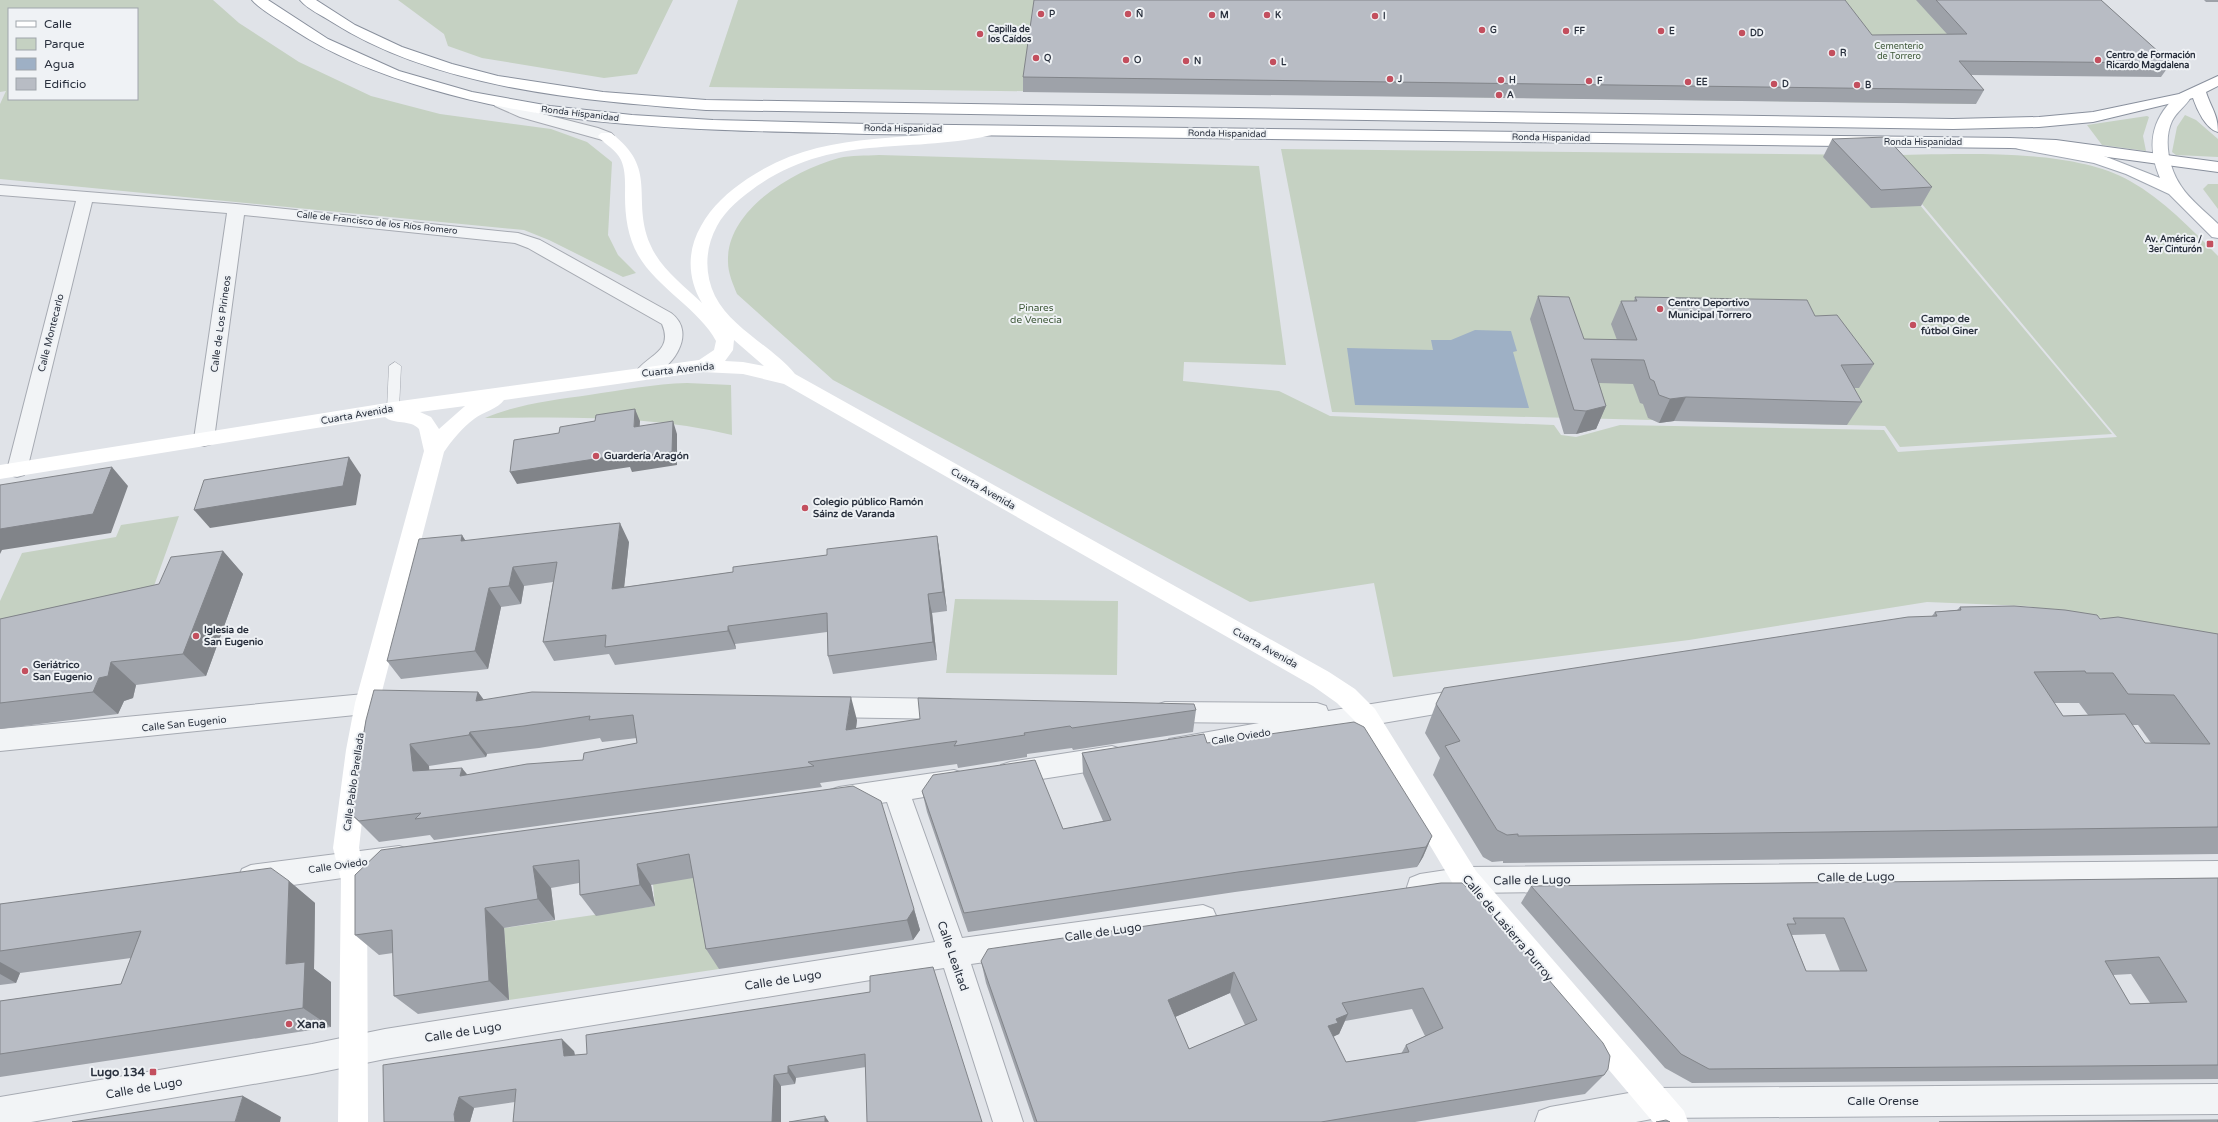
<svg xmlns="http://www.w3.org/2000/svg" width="2218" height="1122" viewBox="0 0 2218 1122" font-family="'Varela Round',sans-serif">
  <rect width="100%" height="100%" fill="#e0e3e8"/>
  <path fill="#c5d1c2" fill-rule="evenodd" d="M0 0H213L239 23 299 62 371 96 440 114 551 129 587 142 612 162 608 235 618 255 636 273 623 277 549 240 524 230 0 179V104L6 91 0 92ZM9 9H137V99H9Z
    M398 0H673L637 74 604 78 482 58 448 46 444 34Z
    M738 0H1958L1951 75 1976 104 709 87Z
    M2185 115 2196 120 2218 139V157L2176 155 2172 152 2177 127Z
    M2147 116 2149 117 2143 136 2146 151 2102 145 2087 125Z
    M1281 149 1878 155 2112 434 1900 447 1885 426 1332 412Z
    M879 155 1259 166 1286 365 1184 362 1183 381 1279 391 1330 416 1554 425 1561 435 1576 437 1620 425 1884 430 1898 452 2117 437 1881 155C1953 155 2068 146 2130 181 2164 200 2191 229 2218 256V636L2026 606 1927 602 1689 640 1393 677 1374 583 1250 602 833 380 737 294C733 284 728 273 728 262 726 209 795 170 839 158 851 155 866 156 879 155Z
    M2208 184H2218V209L2203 189Z
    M687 383 731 385 732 435C651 415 569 417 485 418 518 404 554 400 589 395 622 390 654 384 687 383Z
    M179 516 150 597 0 625V601L22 553 116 537 121 525Z
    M955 599 1118 601 1117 675 946 673Z
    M702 875 719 969 509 1000 504 928 655 906 653 884Z"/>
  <path fill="#9eb0c5" d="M1475 330 1511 331 1517 351 1513 352 1529 408 1355 405 1347 348 1433 350 1431 340H1451Z"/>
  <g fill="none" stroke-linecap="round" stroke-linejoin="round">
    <g stroke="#a6aab2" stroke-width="1">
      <path id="lane" d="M395 362 401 366 399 409 393 413 387 409 389 366Z"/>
    </g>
    <g stroke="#a6aab2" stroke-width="2">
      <path id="street" d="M500 99 531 111 598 128 611 133 614 136 611 139 606 141 520 117 495 106 493 103 495 100Z
        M0 185 236 204 518 233 540 240 671 313C699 334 670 372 645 379L638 377 635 373C647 355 674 352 662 324L528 248 515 243 244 215 214 439 211 444 204 446 197 444 194 439 227 213 92 202 27 470 24 475 17 477 10 475 7 470 76 201 0 195Z
        M1465 689 1474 692 1477 699 1474 706 1465 709 1178 758 1169 755 1166 747 1169 739 1259 723 1165 722 1156 719 1153 712 1156 705 1165 702 1317 703 1326 706 1328 711Z
        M385 692 394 695 397 702 394 709 385 712 0 751V729Z
        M823 697 949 699 958 702 961 709 958 716 949 719 823 717 814 714 811 707 814 700Z
        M1112 746 1121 749 1125 757 1121 765 1112 768 1010 784 1001 781 997 773 1001 765 1010 762Z
        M954 770 963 773 967 781 963 789 954 792 912 799 962 938 1203 905 1213 909 1217 918 1213 927 1203 931 971 964 1023 1122H993L944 968 385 1059 312 1074 31 1122H0V1097L312 1044 385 1029 935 942 887 802 839 809 830 806 826 798 830 790 839 787Z
        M399 846 408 849 412 858 408 867 399 870 251 891 242 887 238 878 242 869 251 865Z
        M2218 861V885L1466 893 1420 900 1410 896 1407 887 1410 878 1420 874 1466 867Z
        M2218 1084V1114L1657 1118 1636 1122H1535L1539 1111 1550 1107 1657 1088Z"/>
    </g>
    <g stroke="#a0a7b2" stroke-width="2">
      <path id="primary" d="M2184 93 2189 94 2191 97C2186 106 2177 111 2172 121 2163 140 2169 169 2181 186 2190 200 2206 212 2218 224V238L2212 237 2169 194 2126 174 2094 163 2019 149 2013 147 2011 144 2013 141 2019 139 2104 156 2160 178C2149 152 2149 128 2167 106 2172 100 2177 94 2184 93Z"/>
    </g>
    <g stroke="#89909d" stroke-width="2">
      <path id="highway" d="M252 0H268L328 39 399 71 472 92 550 106 632 115 713 120 868 124 2010 138 2056 140 2218 162V172L2056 150 2010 148 868 134C721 130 571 131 430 89 382 75 335 57 294 30 283 22 260 10 252 0Z
        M300 0H316L355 25 402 47 452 64 498 76 603 92 706 100 1953 119 2039 117 2093 112 2179 94 2218 76V86L2206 92C2211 108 2218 114 2218 132 2206 129 2197 110 2193 98L2093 122 2039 127 1953 129 706 110C585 101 437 89 332 22 323 16 307 9 300 0Z"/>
    </g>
    <use href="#lane" fill="#f2f4f6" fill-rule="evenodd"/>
    <use href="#street" fill="#f2f4f6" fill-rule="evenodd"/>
    <path fill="#fff" fill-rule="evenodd" d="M991 126 996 128 999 131 996 134C911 155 836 132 757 186 742 197 726 209 717 226 705 248 704 273 715 296 732 329 772 346 795 374L1329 672 1355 689 1375 709 1476 871 1684 1111 1688 1122H1653L1456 889 1357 723 1337 703 1313 686 784 384 743 374 702 372 504 400C498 409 483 412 474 419 462 428 452 440 444 452L379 703 370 750 359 848 367 880 368 1122H338L341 880 333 848 346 750 355 703 424 451 419 429C410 419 394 425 385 417L0 479V465L393 402 699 360 714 350 716 341C700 310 657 288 638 255 628 237 625 217 625 196 625 185 626 171 621 160 616 149 605 145 598 136L601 133H611C659 169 631 198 650 244 660 268 683 285 702 303 687 278 687 250 701 226 712 206 728 192 747 179 824 127 906 144 991 126ZM734 340 764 366 743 362 725 361 733 350ZM465 406 439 429 431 417 420 412Z"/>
    <use href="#primary" fill="#fff" fill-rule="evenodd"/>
    <use href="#highway" fill="#fff" fill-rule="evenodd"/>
  </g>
  <path fill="#9ea2a9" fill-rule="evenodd" d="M1916 0H2101L2171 63 2161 77 1971 75 1984 90 1976 104 1023 92V77L1872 35 1947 34Z
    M2204 0H2218V2H2206Z
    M1832 139 1932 187 1921 206 1871 208 1823 157Z
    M1538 296 1584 339 1617 340 1611 324 1621 301H1634L1635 297 1815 316 1874 364 1859 388H1854L1862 402 1847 425 1674 421 1659 423 1648 418 1643 404 1640 403 1633 384 1599 383 1606 406 1596 429 1576 434H1564L1530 319Z
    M937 536 940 555 947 611 932 613 937 660 833 674 828 656 827 632 735 644 736 649 615 665 609 654 554 661 543 642 553 582 524 586 521 604 501 607 488 669 401 679 387 661 466 541 629 542 624 587 733 572Z
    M223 551 243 574 206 676 136 685 133 698 124 701 118 714 0 729V619L159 584Z
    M1960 607 2100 619 2218 634V854L1503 863V861L1492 862 1483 857 1433 775 1440 758 1425 733 1436 704 1932 616 1935 612 1957 610ZM2054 703H2079L2088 715 2063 716ZM2132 725H2138L2151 743H2145Z
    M478 692 484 700 857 720 856 728 1196 710 1193 732 1073 750 1072 748 1027 754V757L958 768 957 764 820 783 822 787 434 840 430 835 379 842 350 813 366 720ZM600 738 602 742 637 738V743L583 760 467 775 429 770V766L486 757 487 754 539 748Z
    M1207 743 1432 836 1423 857 1417 867 1235 892 968 932 927 812 922 791 1063 829 1103 821 1083 774 1082 753Z
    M853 786 914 909 920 930 913 940 719 969 706 949 693 878 651 885 655 906 596 916 580 895 579 883 551 888 555 920 504 928 509 1000 418 1014 394 996 393 953 379 955 355 935V875Z
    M2218 878V1079L1692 1083 1665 1068 1521 903 1531 886ZM1825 934 1840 971H1806L1792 935ZM2131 974 2150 1003 2130 1004 2113 975Z
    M289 881 315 903 314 969 331 982V1027L0 1077V1001L121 984 131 958 20 973 16 983 0 985V904Z
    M1441 883 1604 1075 1585 1094 1415 1122H1034L986 983 981 961ZM1230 993 1245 1025 1189 1049 1175 1017ZM1412 1009 1425 1036 1406 1045 1401 1054 1346 1062 1333 1036 1339 1034 1345 1021Z
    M933 967 866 1067 796 1078 795 1084 781 1086V1122H513L515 1102 474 1108 470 1122H384L574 1051 575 1055 587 1054 870 992Z"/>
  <path fill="#818489" d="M1686 397 1674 421 1659 423 1670 399Z
    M1606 406 1596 429 1576 434 1586 411Z
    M635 409 640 421 639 439 634 427Z
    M673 421 677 434V465L632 472 630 467 517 484 510 472Z
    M349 457 361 475 356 505 210 528 194 510Z
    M112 467 128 486 111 533 2 550 0 554V529Z
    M620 523 629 542 622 607 612 589Z
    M462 535 474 554 461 541Z
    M937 536 940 555 947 611 943 592Z
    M223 551 243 574 206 676 183 654Z
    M513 567 524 586 521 604 509 586Z
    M489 588 501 607 488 669 475 651Z
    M928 594 932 613 937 660 933 642Z
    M728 626 735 644 736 649 728 631Z
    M111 662 136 685 133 698 124 701 118 714 93 692 99 678Z
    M478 692 494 714 476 701Z
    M851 697 857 720 853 752 846 730Z
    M470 732 487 754 486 757 469 735Z
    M410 744 429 766 431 792 413 771Z
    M462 768 479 789 460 776Z
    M1432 836 1423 857 1417 867 1426 847Z
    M637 864 651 885 655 906 640 885Z
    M533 866 551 888 555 920 538 899Z
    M289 881 315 903 314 969 331 982V1027L303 1008 286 964Z
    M485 908 504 928 509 1000 489 981Z
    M914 909 920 930 913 940 907 920Z
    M0 962 20 973 16 983 0 974Z
    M1234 972 1230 993 1166 1021 1168 1000Z
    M1348 1014 1339 1034 1333 1037 1328 1026 1336 1019Z
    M562 1039 574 1051 577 1068 564 1056Z
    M788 1066 796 1078 795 1084 788 1073Z
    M774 1075 781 1086V1122H772Z
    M243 1096 281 1117 280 1122H235Z
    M459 1097 474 1108 470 1122H455L454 1114Z
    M825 1116 829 1122H825Z"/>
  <path fill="#b8bcc4" stroke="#818489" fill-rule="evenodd" d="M1034 0H1845L1872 35 1967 34 1936 0H2101L2171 63 1959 61 1984 90 1023 77Z
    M1886 137 1932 187 1881 190 1832 139Z
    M1538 296 1569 297 1584 339 1637 340 1621 301H1637L1635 297 1807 300 1815 316 1837 315 1874 364 1841 365 1862 402 1686 397 1670 399 1659 395 1654 381 1650 379 1644 360 1591 359 1606 406 1586 411 1574 410Z
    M635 409 634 427 673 421 672 452 627 459V454L510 472 514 440 559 433 560 427 595 421 596 415Z
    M349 457 343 486 194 510 204 480Z
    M112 467 93 514 0 529V485Z
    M620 523 612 589 733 572V567L827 555V549L937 536 943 592 928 594 933 642 828 656 827 613 728 626V631L605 647 606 635 543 642 557 562 513 567 509 586 489 588 475 651 387 661 419 539 462 535 461 541Z
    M223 551 183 654 111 662 108 676 99 678 93 692 0 703V619L159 584 171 557Z
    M2014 606 2065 610 2097 615 2100 619 2118 617 2218 634V827L1518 836V834L1507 835 1497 830 1445 746 1460 741 1436 704 1444 688 1908 617 1937 616 1935 612 1961 610 1960 607ZM2085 671 2086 673H2113L2128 694 2174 695 2210 744 2145 743 2125 714 2063 716 2034 672Z
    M374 690 478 692 476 701 532 692 851 697 846 730 920 719 918 698 1194 704 1196 710 1072 728 1070 726 1024 733 1025 735 954 746 957 741 808 762 814 766 415 819 421 813 359 821 350 813 366 720ZM633 715 637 743 584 753 583 760 527 764 460 776 462 768 413 771 410 744 469 735 470 732 524 726 590 716 589 720Z
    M1354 722 1364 727 1432 836 1426 847 1238 872 964 913 922 791 933 775 1035 760 1063 829 1111 820 1082 753 1204 734 1207 743Z
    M853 786 881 801 914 909 907 920 706 949 689 854 637 864 640 885 580 895 579 860 533 866 538 899 485 908 489 981 394 996 392 930 355 935V875L381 850Z
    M271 868 289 881 286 964 305 962 303 1008 0 1054V1001L121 984 141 931 0 951V904Z
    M2218 878V1065L1709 1069 1681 1054 1531 886ZM1793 918H1844L1867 971H1806L1787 924H1796ZM2159 957 2187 1002 2130 1004 2105 961Z
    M1441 883H1462L1482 902 1603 1043 1610 1056 1608 1069 1604 1075 1321 1122H1037L981 961 988 949ZM1234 972 1257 1020 1189 1049 1168 1000ZM1423 988 1443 1028 1406 1045 1409 1052 1346 1062 1328 1026 1338 1023 1336 1019 1348 1014 1342 1003Z
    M933 967 982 1122H867L865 1054 788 1066V1073L774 1075 772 1122H513L516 1089 459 1097 454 1114 455 1122H384L383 1065 562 1039 564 1056 587 1054 586 1035 870 992V976Z
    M243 1096 235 1122H72Z
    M825 1116V1122H789Z
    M1666 1120 1670 1122H1656Z
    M2218 1120V1122H1939Z"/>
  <g fill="#c34f5e" stroke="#eff2f5" stroke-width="1.5">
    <circle cx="1041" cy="14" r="4"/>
    <circle cx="1128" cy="14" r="4"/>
    <circle cx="1212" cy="15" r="4"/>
    <circle cx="1267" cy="15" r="4"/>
    <circle cx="1375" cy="16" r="4"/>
    <circle cx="1482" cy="30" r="4"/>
    <circle cx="1566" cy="31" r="4"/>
    <circle cx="1661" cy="31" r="4"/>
    <circle cx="1742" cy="33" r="4"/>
    <circle cx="980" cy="34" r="4"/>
    <circle cx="1832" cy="53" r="4"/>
    <circle cx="1036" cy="58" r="4"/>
    <circle cx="1126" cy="60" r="4"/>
    <circle cx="2098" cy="60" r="4"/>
    <circle cx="1186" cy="61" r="4"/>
    <circle cx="1273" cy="62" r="4"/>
    <circle cx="1390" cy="79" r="4"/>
    <circle cx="1501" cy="80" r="4"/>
    <circle cx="1589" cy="81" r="4"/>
    <circle cx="1688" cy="82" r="4"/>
    <circle cx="1774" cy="84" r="4"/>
    <circle cx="1857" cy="85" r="4"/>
    <circle cx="1499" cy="95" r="4"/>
    <rect x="2206" y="240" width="8" height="8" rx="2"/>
    <circle cx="1660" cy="309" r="4"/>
    <circle cx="1913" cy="325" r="4"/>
    <circle cx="596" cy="456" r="4"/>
    <circle cx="805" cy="508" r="4"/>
    <circle cx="196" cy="636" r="4"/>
    <circle cx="25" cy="671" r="4"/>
    <circle cx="289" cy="1024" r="4"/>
    <rect x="149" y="1068" width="8" height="8" rx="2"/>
  </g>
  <g text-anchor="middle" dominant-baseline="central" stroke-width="4" stroke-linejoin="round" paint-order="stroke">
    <g font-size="9" font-weight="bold" fill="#2a313e" stroke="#eff2f5" text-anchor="start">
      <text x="1049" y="14">P</text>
      <text x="1136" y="14">Ñ</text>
      <text x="1220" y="15">M</text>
      <text x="1275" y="15">K</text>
      <text x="1383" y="16">I</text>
      <text x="988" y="29">Capilla de<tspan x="988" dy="10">los Caídos</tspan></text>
      <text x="1490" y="30">G</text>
      <text x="1574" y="31">FF</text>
      <text x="1669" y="31">E</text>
      <text x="1750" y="33">DD</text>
      <text x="1840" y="53">R</text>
      <text x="2106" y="55">Centro de Formación<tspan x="2106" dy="10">Ricardo Magdalena</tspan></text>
      <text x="1044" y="58">Q</text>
      <text x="1134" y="60">O</text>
      <text x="1194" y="61">N</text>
      <text x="1281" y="62">L</text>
      <text x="1398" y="79">J</text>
      <text x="1509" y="80">H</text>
      <text x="1597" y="81">F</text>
      <text x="1696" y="82">EE</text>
      <text x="1782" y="84">D</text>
      <text x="1865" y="85">B</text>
      <text x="1507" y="95">A</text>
      <text x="2202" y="239" text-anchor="end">Av. América /<tspan x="2202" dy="10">3er Cinturón</tspan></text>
    </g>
    <g font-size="9" fill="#3e5838" stroke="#eff2f5">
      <text x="1899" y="46">Cementerio<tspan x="1899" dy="10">de Torrero</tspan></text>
    </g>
    <g font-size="9" fill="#2a313e" stroke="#eff2f5">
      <text transform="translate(580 114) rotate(7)">Ronda Hispanidad</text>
      <text transform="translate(903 129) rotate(1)">Ronda Hispanidad</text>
      <text transform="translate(1227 134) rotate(1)">Ronda Hispanidad</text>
      <text transform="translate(1551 138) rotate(1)">Ronda Hispanidad</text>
      <text x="1923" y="142">Ronda Hispanidad</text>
      <text transform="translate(377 223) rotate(6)">Calle de Francisco de los Ríos Romero</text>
    </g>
    <g font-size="10" font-weight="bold" fill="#2a313e" stroke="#eff2f5" text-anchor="start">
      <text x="1668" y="303">Centro Deportivo<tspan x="1668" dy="12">Municipal Torrero</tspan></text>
      <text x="1921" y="319">Campo de<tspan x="1921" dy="12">fútbol Giner</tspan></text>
      <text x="604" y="456">Guardería Aragón</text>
      <text x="813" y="502">Colegio público Ramón<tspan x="813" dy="12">Sáinz de Varanda</tspan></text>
      <text x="204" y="630">Iglesia de<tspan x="204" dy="12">San Eugenio</tspan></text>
      <text x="33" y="665">Geriátrico<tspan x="33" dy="12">San Eugenio</tspan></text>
    </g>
    <g font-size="10" fill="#3e5838" stroke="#eff2f5">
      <text x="1036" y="308">Pinares<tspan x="1036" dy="12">de Venecia</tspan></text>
    </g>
    <g font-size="10" fill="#2a313e" stroke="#eff2f5">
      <text transform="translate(221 324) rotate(-82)">Calle de Los Pirineos</text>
      <text transform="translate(51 333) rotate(-76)">Calle Montecarlo</text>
      <text transform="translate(678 370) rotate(-6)">Cuarta Avenida</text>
      <text transform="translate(357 415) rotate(-10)">Cuarta Avenida</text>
      <text transform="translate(983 489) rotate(30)">Cuarta Avenida</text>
      <text transform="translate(1265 648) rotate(29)">Cuarta Avenida</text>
      <text transform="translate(184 724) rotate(-6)">Calle San Eugenio</text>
      <text transform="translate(1241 737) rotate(-9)">Calle Oviedo</text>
      <text transform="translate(354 782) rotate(-82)">Calle Pablo Parellada</text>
      <text transform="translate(338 866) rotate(-8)">Calle Oviedo</text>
    </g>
    <g font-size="12" fill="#2a313e" stroke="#eff2f5">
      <text transform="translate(1856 877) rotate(-1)">Calle de Lugo</text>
      <text transform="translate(1532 880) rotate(-1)">Calle de Lugo</text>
      <text transform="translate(1508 928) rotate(50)">Calle de Lasierra Purroy</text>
      <text transform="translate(1103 932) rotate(-8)">Calle de Lugo</text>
      <text transform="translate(953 956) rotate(71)">Calle Lealtad</text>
      <text transform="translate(783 980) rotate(-9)">Calle de Lugo</text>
      <text transform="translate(463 1032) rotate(-9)">Calle de Lugo</text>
      <text transform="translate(144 1088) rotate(-10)">Calle de Lugo</text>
      <text x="1883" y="1101">Calle Orense</text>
    </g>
    <g font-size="12" font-weight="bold" fill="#2a313e" stroke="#eff2f5" text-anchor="start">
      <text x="297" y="1024">Xana</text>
      <text x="145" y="1072" text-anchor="end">Lugo 134</text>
    </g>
  </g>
  <rect x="8" y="8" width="130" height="92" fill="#eff2f5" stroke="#a0a5ac"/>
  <rect x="16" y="21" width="20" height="6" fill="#ffffff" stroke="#a0a5ac"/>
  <text x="44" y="28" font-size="12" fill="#2a313e">Calle</text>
  <rect x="16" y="38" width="20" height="12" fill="#c5d1c2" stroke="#a0a5ac"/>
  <text x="44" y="48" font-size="12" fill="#2a313e">Parque</text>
  <rect x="16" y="58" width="20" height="12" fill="#9eb0c5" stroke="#a0a5ac"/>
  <text x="44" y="68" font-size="12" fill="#2a313e">Agua</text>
  <rect x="16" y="78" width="20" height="12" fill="#b8bcc4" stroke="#a0a5ac"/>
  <text x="44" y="88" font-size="12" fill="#2a313e">Edificio</text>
</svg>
